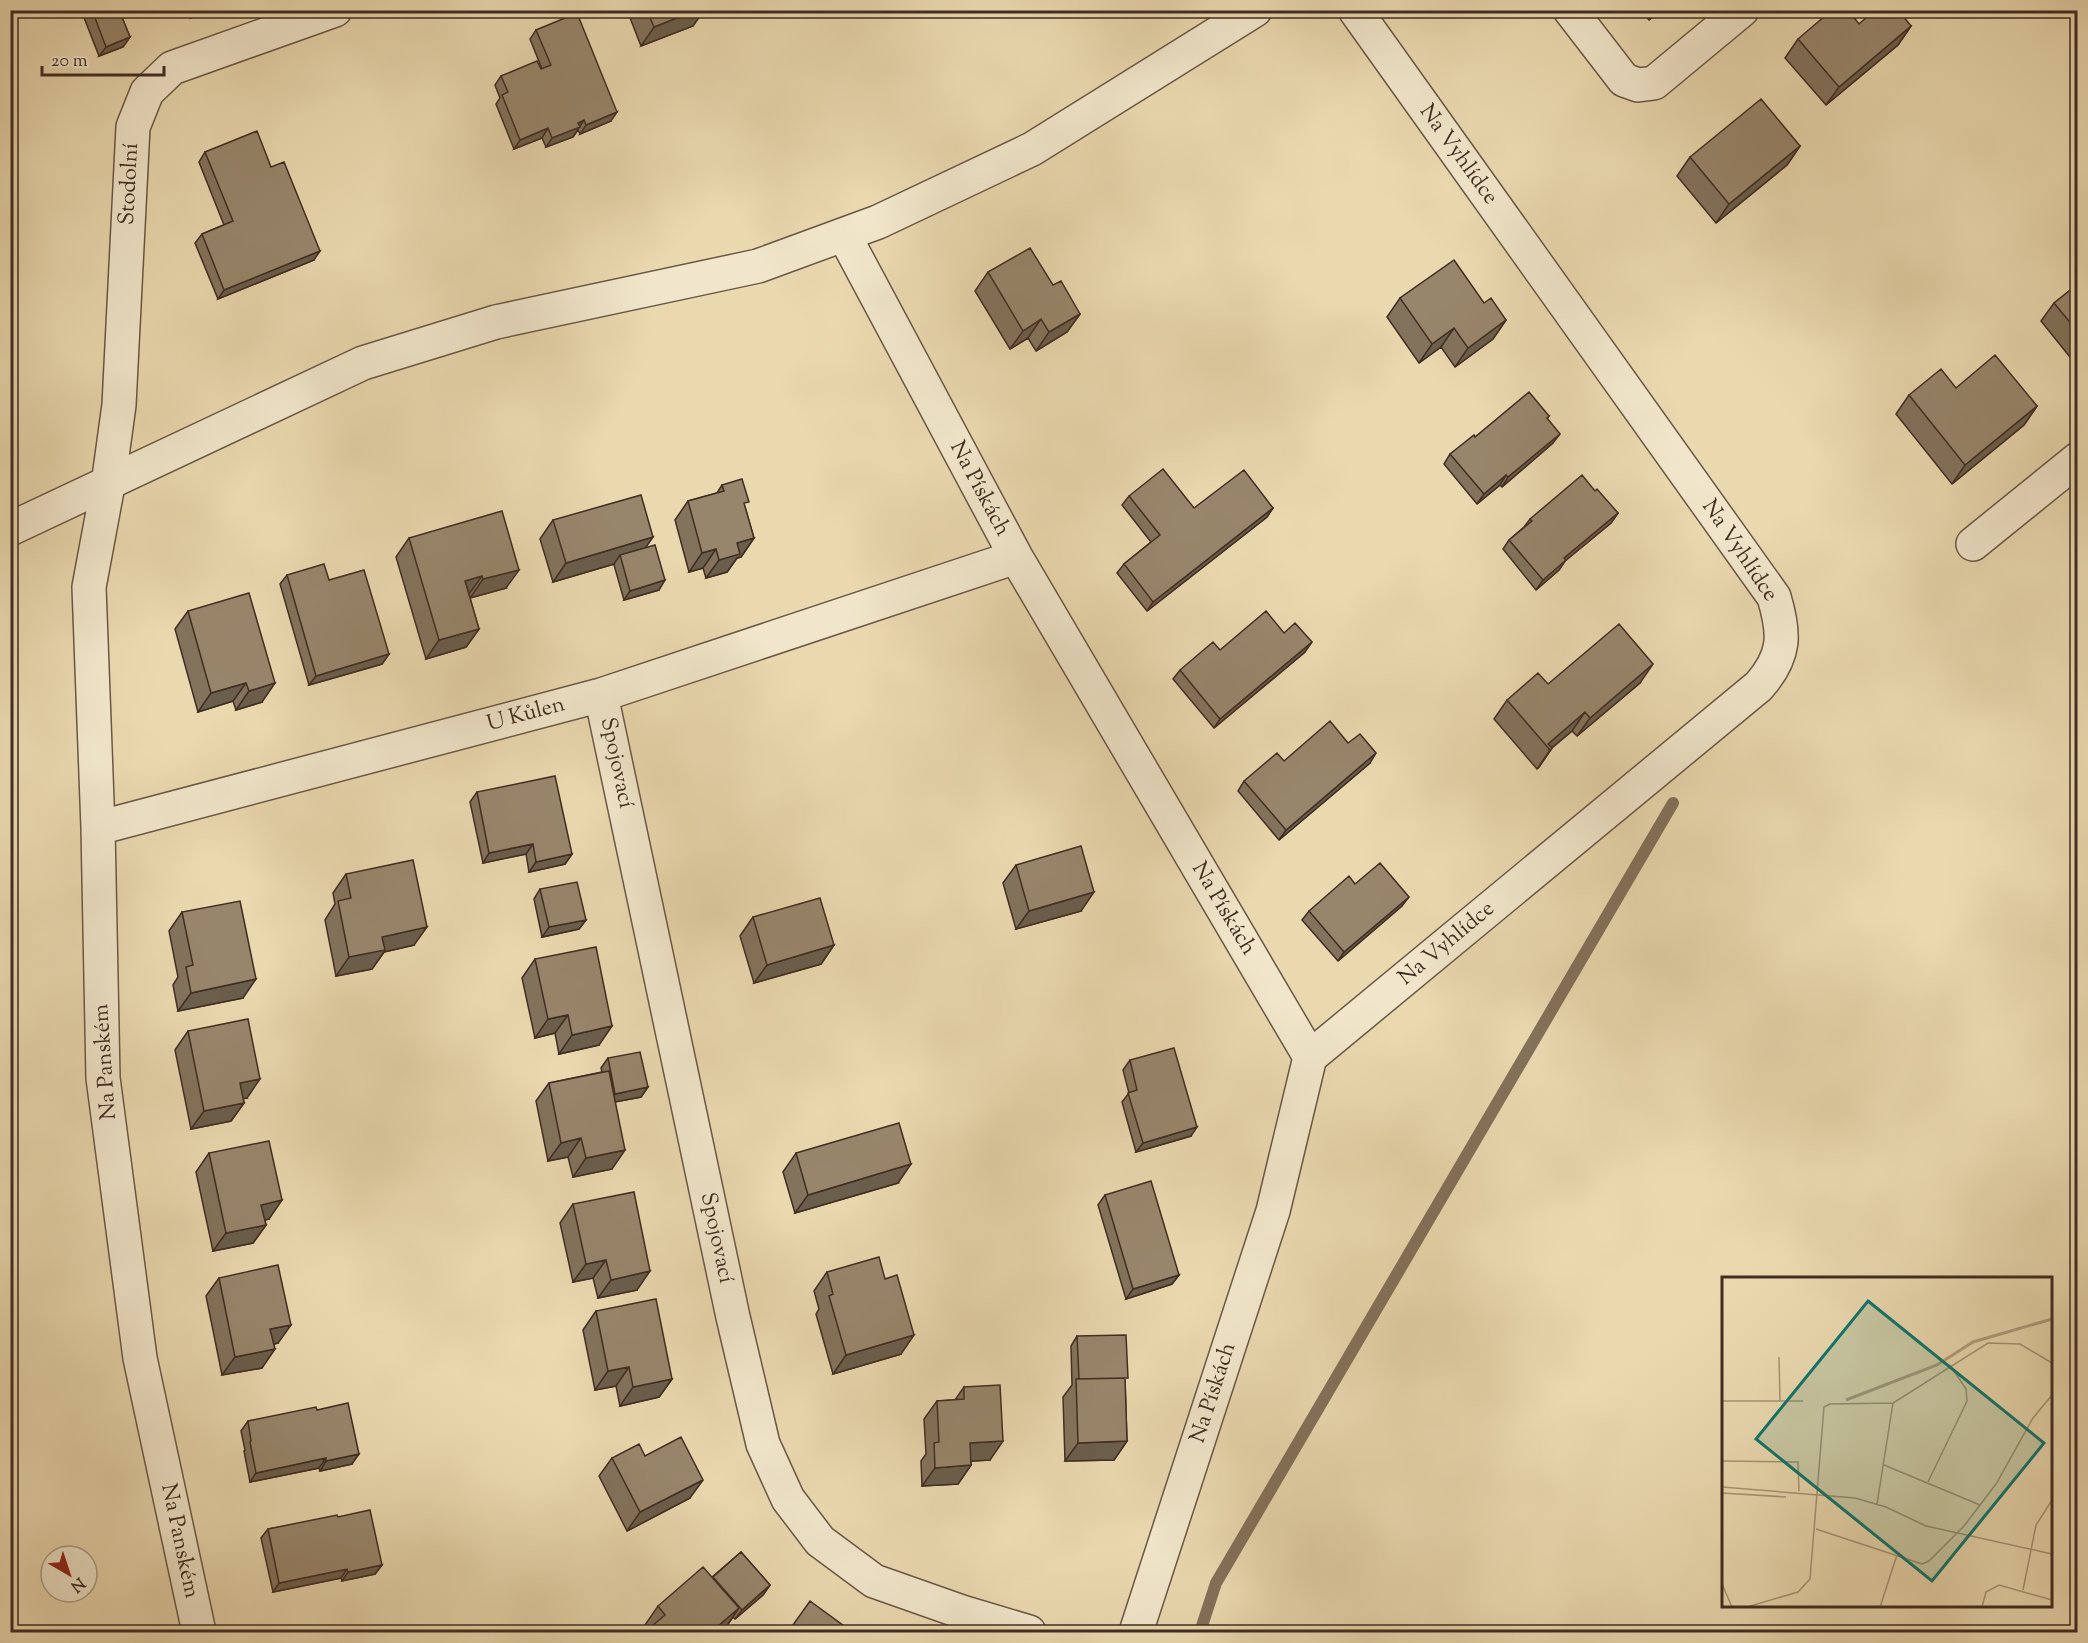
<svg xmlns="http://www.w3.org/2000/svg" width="2088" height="1643" viewBox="0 0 2088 1643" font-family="'Sorts Mill Goudy',serif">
  <rect width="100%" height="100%" fill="#ead8af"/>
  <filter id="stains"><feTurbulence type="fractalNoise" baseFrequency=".00333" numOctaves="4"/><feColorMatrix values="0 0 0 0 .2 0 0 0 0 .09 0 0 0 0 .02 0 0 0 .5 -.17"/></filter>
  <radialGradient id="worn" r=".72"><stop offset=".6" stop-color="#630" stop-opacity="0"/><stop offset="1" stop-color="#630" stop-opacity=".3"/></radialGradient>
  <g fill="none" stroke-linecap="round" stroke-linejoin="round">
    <path stroke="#83715a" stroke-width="12" d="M1200 1632 1216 1583 1673 803"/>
    <g stroke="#6a5846" stroke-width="36">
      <path id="minor" d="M1570 10 1624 80 1638 85 1654 83 1742 10
        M844 235 1016 557 1310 1057 1273 1211 1136 1632
        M1973 544 2078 459
        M601 695 733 1317 763 1444 788 1499 820 1541 874 1581 962 1612 1029 1632
        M98 828 601 695 1016 557
        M1310 1057 1759 686C1786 655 1785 634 1774 597L1355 10
        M199 1632 140 1358 103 1078 98 828 89 587 108 485 119 405 133 127 147 92 172 68 335 10"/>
    </g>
    <g stroke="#6a5846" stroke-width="36">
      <path id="tertiary" d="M10 529 363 363 496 322 758 266 878 222 1032 149 1255 10"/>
    </g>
    <use href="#minor" stroke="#f1e6cb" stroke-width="33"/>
    <use href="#tertiary" stroke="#f1e6cb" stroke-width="33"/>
  </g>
  <path fill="#83735d" stroke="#402d23" stroke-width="1.5" d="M86 10H119L130 37 123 47 99 56 83 15Z
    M188 10H210L191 18Z
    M627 10H704L693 26 641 46Z
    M1640 10H1661L1649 20Z
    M1669 10H1678L1673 15Z
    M1926 10H1940L1932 17Z
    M1911 26 1898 45 1826 105 1785 58 1798 39Z
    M536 30 611 121 580 134 578 130 573 137 546 147 542 138 514 149 496 104 500 98 495 85 501 76 542 69 530 39Z
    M1800 146 1787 165 1716 223 1677 176 1690 157Z
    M205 152 314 260 218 299 195 243 202 234 224 225 199 162Z
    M988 272 1053 285 1080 314 1067 332 1036 351 1028 338 1010 349 975 291Z
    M2078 284V367L2041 321 2054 303Z
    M1400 298 1484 303 1506 320 1493 339 1455 367 1441 347 1419 363 1387 317Z
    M1956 388 2037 406 2024 425 1952 484 1896 414 1909 395Z
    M1549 416 1547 419 1553 443 1502 487 1500 485 1477 504 1444 464 1450 454 1475 437Z
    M722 485 745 507 754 538 741 557 737 558 727 572 706 578 703 568 689 572 675 520 688 501 717 493Z
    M1595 491 1618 513 1611 523 1565 561 1559 570 1536 590 1503 549 1509 540 1524 527 1530 519Z
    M1129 496 1194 508H1273L1267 517 1147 611 1117 573 1124 564 1151 542 1122 505Z
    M553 520 646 548 659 590 624 600 614 565V564L553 582 540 539Z
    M409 538 506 588 470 598 479 629 466 647 426 659 396 557Z
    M287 575 329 580 389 654 382 664 309 685 280 584Z
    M188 611 262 702 236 710 233 701 198 712 175 629Z
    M1284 633 1305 652 1214 728 1173 679 1180 670 1220 650Z
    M1640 683 1577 736 1572 731 1552 748 1539 767 1537 769 1494 719 1507 700 1548 684Z
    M1348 743 1370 763 1279 840 1238 791 1244 781Z
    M477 792 572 854 565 864 529 872 526 854 483 863 470 802Z
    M1016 865 1081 911 1016 929 1003 883Z
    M346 874 414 945 384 952 372 969 336 976 325 920 335 904 333 893Z
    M1355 884 1402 906 1338 961 1302 920 1309 911Z
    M540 889 586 920 579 929 542 937 534 899Z
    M182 912 243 998 178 1011 173 985 178 977 169 931Z
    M753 917 834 945 821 964 754 983 740 936Z
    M535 959 599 1045 559 1054 555 1033 535 1038 522 978Z
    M188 1031 247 1098H243L244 1103 231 1121 191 1129 175 1050Z
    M608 1058 648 1087 641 1097 615 1102 612 1169 573 1177 568 1157 548 1161 536 1101 549 1083 602 1072 601 1068Z
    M1130 1060 1191 1136 1136 1152 1122 1102 1129 1093 1123 1070Z
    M209 1153 269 1219 265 1220 266 1225 253 1243 213 1251 196 1172Z
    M796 1153 898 1183 795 1213 783 1172Z
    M1105 1195 1179 1275 1172 1284 1126 1299 1098 1205Z
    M573 1204 637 1290 598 1298 593 1278 573 1282 560 1223Z
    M827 1272 901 1354 833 1374 816 1314 819 1309 814 1291Z
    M219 1278 278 1343 274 1344 262 1368 222 1375 206 1296Z
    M596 1311 672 1379 659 1397 620 1406 616 1386 595 1390 583 1330Z
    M1077 1336 1125 1381 1127 1441 1114 1460 1065 1461 1063 1397 1072 1385 1071 1346Z
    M964 1387 990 1460 971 1461V1465L958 1484 922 1486 921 1461 926 1454 924 1419 937 1401 955 1400Z
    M317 1410 352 1464 320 1471 319 1468 250 1482 244 1451 245 1450 241 1431 248 1421Z
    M645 1456 690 1498 627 1531 599 1476 612 1458Z
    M338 1517 382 1565 375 1574 342 1581 341 1578 273 1592 261 1538 268 1529Z
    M741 1552 770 1585 763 1595 735 1619 733 1617 726 1627 649 1629 645 1625 658 1606 712 1577Z"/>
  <path fill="#6a5e4c" stroke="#402d23" stroke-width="1.5" d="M196 10H210L191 18Z
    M697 10H704L693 26 641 46 654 27Z
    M1656 10H1661L1649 20Z
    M1911 26 1898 45 1826 105 1839 87Z
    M130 37 123 47 99 56 106 47Z
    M617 112 611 121 580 134 586 125Z
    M584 120 573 137 546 147 552 138 578 123Z
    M548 128 542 138 514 149 520 140Z
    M1800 146 1787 165 1716 223 1729 204Z
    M320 251 314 260 218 299 224 290Z
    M1080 314 1067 332 1036 351 1049 332Z
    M1041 319 1028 338 1010 349 1023 331Z
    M1506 320 1493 339 1455 367 1468 348Z
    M1454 328 1441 347 1419 363 1432 344Z
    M2037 406 2024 425 1952 484 1965 465Z
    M1560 434 1553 443 1502 487 1508 477Z
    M1506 475 1500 485 1477 504 1484 494Z
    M1273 508 1267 517 1147 611 1153 602Z
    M1618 513 1611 523 1565 561 1559 570 1536 590 1543 580 1564 558Z
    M653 537 640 556 620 555 614 564 553 582 566 563Z
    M754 538 741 557 737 558 727 572 706 578 719 560 737 543Z
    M716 549 703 568 689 572 702 553Z
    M519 570 506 588 470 598 483 579Z
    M482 576 469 594 465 581Z
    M665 580 659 590 624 600 630 591Z
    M479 629 466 647 426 659 439 640Z
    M1312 642 1305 652 1214 728 1220 719Z
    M389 654 382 664 309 685 316 676Z
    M1653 664 1640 683 1577 736 1590 718Z
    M246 683 233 701 198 712 211 693Z
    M275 683 262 702 236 710 249 691Z
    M1585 712 1572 731 1549 750 1548 744Z
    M1552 748 1539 767 1537 769 1550 750Z
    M1376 753 1370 763 1279 840 1286 830Z
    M533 844 526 854 483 863 489 853Z
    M572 854 565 864 529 872 536 862Z
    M1094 892 1081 911 1016 929 1029 911Z
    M1409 897 1402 906 1338 961 1344 952Z
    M586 920 579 929 542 937 549 927Z
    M427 927 414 945 384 952 372 969 336 976 349 957 382 937Z
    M834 945 821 964 754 983 767 965Z
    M256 979 243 998 178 1011 191 993Z
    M568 1015 555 1033 535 1038 548 1019Z
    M612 1026 599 1045 559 1054 572 1035Z
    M260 1079 247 1098 227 1102 240 1083Z
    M648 1087 641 1097 609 1103 615 1094Z
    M244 1103 231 1121 191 1129 204 1111Z
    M1197 1127 1191 1136 1136 1152 1143 1143Z
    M581 1138 568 1157 548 1161 561 1143Z
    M625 1150 612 1169 573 1177 586 1158Z
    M911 1164 898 1183 795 1213 808 1195Z
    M282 1200 269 1219 248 1223 261 1205Z
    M266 1225 253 1243 213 1251 226 1233Z
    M606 1260 593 1278 573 1282 586 1264Z
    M650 1271 637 1290 598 1298 611 1280Z
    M1179 1275 1172 1284 1126 1299 1133 1289Z
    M291 1325 278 1343 257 1348 270 1329Z
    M914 1335 901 1354 833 1374 846 1355Z
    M275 1349 262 1368 222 1375 235 1357Z
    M629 1367 616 1386 595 1390 608 1371Z
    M672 1379 659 1397 620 1406 633 1387Z
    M1003 1441 990 1460 957 1462 970 1443Z
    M1127 1441 1114 1460 1065 1461 1078 1443Z
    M359 1454 352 1464 320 1471 326 1461Z
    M326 1458 319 1468 250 1482 256 1473Z
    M971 1465 958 1484 922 1486 935 1468Z
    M703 1480 690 1498 627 1531 640 1512Z
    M382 1565 375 1574 342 1581 348 1572Z
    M347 1569 341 1578 273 1592 279 1583Z
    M770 1585 763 1595 735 1619 742 1610Z
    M739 1608 726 1627 719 1632H711Z"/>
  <path fill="#98866c" stroke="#402d23" stroke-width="1.5" d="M92 10H119L130 37 106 47Z
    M647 10H697L654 27Z
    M1832 10H1848L1859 24 1875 10H1898L1911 26 1839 87 1798 39Z
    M577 13 617 112 586 125 584 120 578 123 580 127 552 138 548 128 520 140 502 95 508 92 501 76 537 61 541 69 551 65 536 30Z
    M1761 99 1800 146 1729 204 1690 157Z
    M257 131 271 167 284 162 320 251 224 290 202 234 233 221 205 152Z
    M1030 248 1053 285 1061 281 1080 314 1049 332 1041 319 1023 331 988 272Z
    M1454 260 1484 303 1491 298 1506 320 1468 348 1454 328 1432 344 1400 298Z
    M2078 284V332L2054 303Z
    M1995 355 2037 406 1965 465 1909 395 1941 369 1956 388Z
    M1529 392 1549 416 1547 418 1560 434 1508 477 1506 475 1484 494 1450 454 1474 435 1475 437Z
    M1163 469 1194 508 1244 470 1273 508 1153 602 1124 564 1160 535 1129 496Z
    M1582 475 1595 491 1597 489 1618 513 1564 558 1566 560 1543 580 1509 540 1532 521 1530 519Z
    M742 479 749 502 744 503 754 538 737 543 740 554 719 560 716 549 702 553 688 501 724 491 722 485Z
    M641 495 653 537 566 563 553 520Z
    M502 511 519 570 483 579 482 576 465 581 479 629 439 640 409 538Z
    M655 545 665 580 630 591 620 555Z
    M324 564 329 580 364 570 389 654 316 676 287 575Z
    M249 593 275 683 249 691 246 683 211 693 188 611Z
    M1266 611 1284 633 1295 623 1312 642 1220 719 1180 670 1213 642 1220 650Z
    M1619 624 1653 664 1590 718 1585 712 1548 744 1552 748 1550 750 1507 700 1538 673 1548 684Z
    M1330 721 1348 743 1360 734 1376 753 1286 830 1244 781 1277 753 1284 761Z
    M555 776 572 854 536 862 533 844 489 853 477 792Z
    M1081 846 1094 892 1029 911 1016 865Z
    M413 860 427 927 382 937 385 950 349 957 338 901 351 898 346 874Z
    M1380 863 1409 897 1344 952 1309 911 1349 876 1355 884Z
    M577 882 586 920 549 927 540 889Z
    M820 898 834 945 767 965 753 917Z
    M240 901 256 979 191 993 186 967 193 965 182 912Z
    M596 947 612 1026 572 1035 568 1015 548 1019 535 959Z
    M248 1019 260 1079 240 1083 244 1103 204 1111 188 1031Z
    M1174 1048 1197 1127 1143 1143 1128 1093 1137 1090 1130 1060Z
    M640 1052 648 1087 615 1094 608 1058Z
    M609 1071 625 1150 586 1158 581 1138 561 1143 549 1083Z
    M899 1123 911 1164 808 1195 796 1153Z
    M269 1141 282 1200 261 1205 266 1225 226 1233 209 1153Z
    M1151 1181 1179 1275 1133 1289 1105 1195Z
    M634 1192 650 1271 611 1280 606 1260 586 1264 573 1204Z
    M879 1257 885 1279 897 1275 914 1335 846 1355 829 1296 833 1294 827 1272Z
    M278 1265 291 1325 270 1329 275 1349 235 1357 219 1278Z
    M656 1299 672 1379 633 1387 629 1367 608 1371 596 1311Z
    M1126 1335 1128 1378 1079 1379 1077 1336Z
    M1125 1378 1127 1441 1078 1443 1076 1379Z
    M1000 1385 1003 1441 970 1443 971 1465 935 1468 934 1443 939 1442 937 1401 964 1399V1387Z
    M348 1403 359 1454 326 1461V1458L256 1473 250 1442 251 1441 248 1421 316 1407 317 1410Z
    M681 1437 703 1480 640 1512 612 1458 639 1444 645 1456Z
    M370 1510 382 1565 348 1572 347 1569 279 1583 268 1529 337 1515 338 1517Z
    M741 1552 770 1585 742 1610 713 1577Z
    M703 1567 739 1608 711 1632H645L665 1615 658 1606Z
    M810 1601 844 1626 839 1632H788Z
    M394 1628 395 1632H371Z"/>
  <g text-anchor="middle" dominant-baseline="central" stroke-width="4.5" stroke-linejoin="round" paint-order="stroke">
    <g font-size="22" fill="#402d23" stroke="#f1e6cb">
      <text transform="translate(1458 155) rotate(54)">Na Vyhlídce</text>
      <text transform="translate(130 184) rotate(-87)">Stodolní</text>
      <text transform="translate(979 489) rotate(62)">Na Pískách</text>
      <text transform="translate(1739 551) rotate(56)">Na Vyhlídce</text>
      <text transform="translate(526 715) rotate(-15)">U Kůlen</text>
      <text transform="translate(616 763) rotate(78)">Spojovací</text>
      <text transform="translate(1223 909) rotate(59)">Na Pískách</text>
      <text transform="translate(1447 944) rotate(-40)">Na Vyhlídce</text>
      <text transform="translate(106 1062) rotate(-94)">Na Panském</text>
      <text transform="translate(716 1238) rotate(78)">Spojovací</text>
      <text transform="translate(1214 1393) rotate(-72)">Na Pískách</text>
      <text transform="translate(179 1541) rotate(78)">Na Panském</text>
    </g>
  </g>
  <g transform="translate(1722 1277)">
    <rect width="330" height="330" fill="#ead8af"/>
    <path fill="none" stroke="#b09e7f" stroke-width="3" d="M124 123 215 88 251 65 330 42"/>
    <path fill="none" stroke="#a69477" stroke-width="1.5" d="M57 80 58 124M0 124H81M0 184 76 185 77 214M162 188 258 228M206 205 245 124 244 112 228 88M0 210 133 221 164 230 204 249 330 277M0 216 64 220M155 227 171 126 266 66 298 67 330 86M94 252 200 287 207 284 242 249 274 207 311 141 330 118M0 307 10 330M301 313 314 248 330 223M25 330 76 315 88 302 102 130 108 127 171 126M158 330 175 278M260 330 264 315 277 308 330 323"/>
    <path fill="#0f766e" fill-opacity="0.15" stroke="#0f766e" stroke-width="3" d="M146 24 322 166 210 304 34 162Z"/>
    <rect width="330" height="330" fill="none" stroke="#402d23" stroke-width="3"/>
  </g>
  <rect width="2088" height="1643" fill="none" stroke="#ead8af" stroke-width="36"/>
  <rect x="12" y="12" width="2064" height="1619" fill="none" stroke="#402d23" stroke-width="3"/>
  <rect x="18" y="18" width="2052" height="1607" fill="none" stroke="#402d23" stroke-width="1.5"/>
  <g transform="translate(69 1574) rotate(141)"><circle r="28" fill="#f1e6cb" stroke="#aa9c88" stroke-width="1.5"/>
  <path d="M0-4.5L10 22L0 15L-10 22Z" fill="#8f2418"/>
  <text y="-9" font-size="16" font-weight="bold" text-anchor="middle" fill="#402d23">N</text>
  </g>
  <path d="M42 66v9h122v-9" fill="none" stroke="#402d23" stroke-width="3"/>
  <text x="51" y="66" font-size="18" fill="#402d23" stroke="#f1e6cb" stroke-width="4.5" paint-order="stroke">20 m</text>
  <rect width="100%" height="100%" filter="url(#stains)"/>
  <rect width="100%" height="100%" fill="url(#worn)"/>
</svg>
